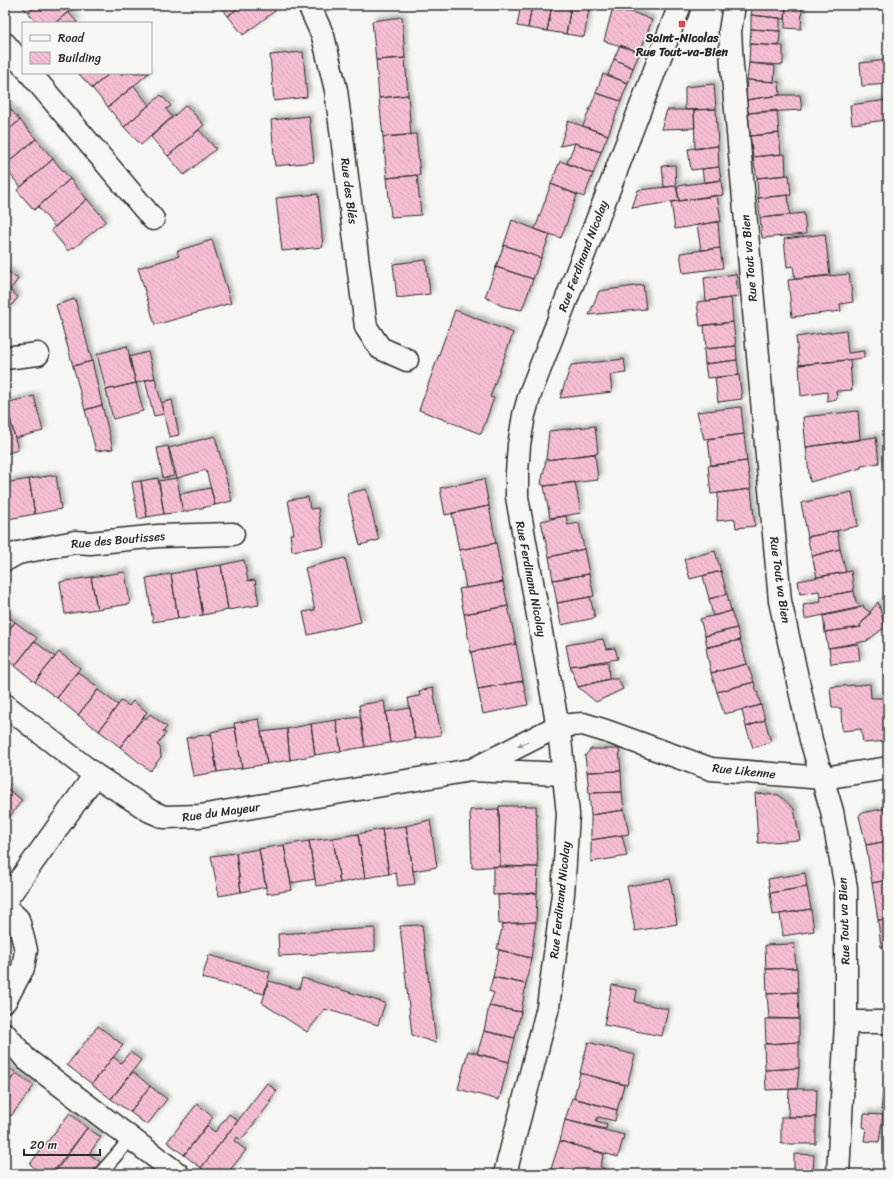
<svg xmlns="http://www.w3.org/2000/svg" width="893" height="1179" viewBox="0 0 893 1179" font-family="Sriracha,sans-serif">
  <defs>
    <pattern id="building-back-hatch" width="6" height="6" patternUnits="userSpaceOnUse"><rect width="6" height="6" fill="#f6bed5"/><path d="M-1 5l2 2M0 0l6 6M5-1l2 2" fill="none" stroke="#d3a3b7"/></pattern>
    <filter id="shadow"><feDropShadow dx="3.5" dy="-3.5" stdDeviation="2" flood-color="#0004"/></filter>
  </defs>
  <rect width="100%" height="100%" fill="#f6f6f2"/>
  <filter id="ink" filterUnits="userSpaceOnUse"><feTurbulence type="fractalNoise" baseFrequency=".025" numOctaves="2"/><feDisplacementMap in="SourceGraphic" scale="8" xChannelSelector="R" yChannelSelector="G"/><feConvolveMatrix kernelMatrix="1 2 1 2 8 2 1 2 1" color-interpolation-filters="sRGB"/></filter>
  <g filter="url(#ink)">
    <path fill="url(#building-back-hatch)" stroke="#2b2b2b" filter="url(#shadow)" d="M21 5H37L28 13Z
      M37 5H72L74 7 55 23H37L28 13Z
      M220 5H242L228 16Z
      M242 5H271L275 11 243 35 228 16Z
      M521 5H532L528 28 517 26Z
      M532 5H552L547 31 528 28Z
      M552 5 571 6 566 34 547 31Z
      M619 5H653L652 9 619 7Z
      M753 5H786L785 19 751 15Z
      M786 5H802L801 29 785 28Z
      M571 6 589 9 584 37 566 34Z
      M612 11 632 12 652 20 640 52 604 41Z
      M68 12 78 23H55Z
      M751 15 780 18V31L751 29Z
      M402 17 405 58 376 60 372 21Z
      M751 29 780 31 779 46 750 44Z
      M750 44 783 46V65L749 63Z
      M620 45 640 52 633 68 614 59Z
      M303 52 307 97 274 101 270 55Z
      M405 58 408 95 379 98 376 60Z
      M614 59 633 68 628 83 608 75Z
      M888 60V84L862 86 860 63Z
      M749 63 775 66 774 82 747 80Z
      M78 73H110L92 88Z
      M110 73H120L122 75 124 73H149L108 107 92 88Z
      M603 74 628 83 621 101 596 93Z
      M747 80 779 82 780 95 746 100Z
      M714 84 716 109 685 110V87Z
      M134 86 149 105 124 127 108 107Z
      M596 93 621 101 608 135 583 126Z
      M161 95 171 106 166 109 172 117 141 145 124 127Z
      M408 95 411 135 383 137 379 98Z
      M780 95H800L802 110 748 113 746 100Z
      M888 100V120L852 124 850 105Z
      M5 103 20 120 5 133Z
      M186 105 204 125 168 156 151 137Z
      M716 109 718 146 695 149 694 110Z
      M667 110H694L695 128 661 129Z
      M777 110 779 133 750 136 748 113Z
      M309 116 314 162 275 166 271 120Z
      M20 120 36 139 5 165V133Z
      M568 121 608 135 601 152 575 143 560 146Z
      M199 130 216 149 184 175 168 156Z
      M779 133 781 154 753 157 750 136Z
      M416 134 420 175 387 178 383 137Z
      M36 139 53 159 21 187 5 169V165Z
      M575 143 601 152 593 174 567 163Z
      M718 146 719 167 691 170 688 149Z
      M785 154 786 175 757 178 753 157Z
      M53 159 70 179 34 210 17 190Z
      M560 161 593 174 584 197 551 184Z
      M675 165 676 186 664 187 662 166Z
      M719 167 721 180 704 183 702 169Z
      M417 175 421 215 391 217 387 178Z
      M789 175 791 195 758 198 757 178Z
      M70 179 87 199 55 227 38 207Z
      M721 180 723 195 679 201 677 186Z
      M551 184 577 195 561 238 535 229Z
      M676 186 679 201 632 208 638 190Z
      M318 194 323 247 282 251 276 198Z
      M717 195 721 221 675 229 671 202Z
      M788 195 790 215 760 218 758 198Z
      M87 199 106 221 74 248 73 247 68 251 51 230Z
      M804 213 806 234 762 238 760 218Z
      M512 220 550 235 541 258 504 245Z
      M718 222 720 248 701 250 697 225Z
      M825 234 830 275 795 279 793 266 787 267 784 239Z
      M212 240 231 303 155 325 138 268 179 256 177 251Z
      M504 245 541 258 533 279 496 267Z
      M720 248 723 268 683 273 680 253Z
      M426 260 430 294 397 298 393 264Z
      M496 267 533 279 522 310 502 306 485 297Z
      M6 270 18 279 10 290 18 297 5 314Z
      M736 274 738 297 706 301 704 278Z
      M849 274 853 302 840 304 841 311 792 317 788 280Z
      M643 285 646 309 589 315 599 291Z
      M731 298 733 322 700 326 697 302Z
      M75 299 92 361 73 366 56 305Z
      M455 310 513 333 490 397 494 398 481 434 419 410Z
      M733 322 736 346 706 349 704 325Z
      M846 330 848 353 864 351V358L799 365 796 337Z
      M127 346 136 383 106 390 97 354Z
      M736 346 737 360 705 364 704 349Z
      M148 352 155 378 136 383 129 357Z
      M624 359 626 373 610 375 612 392 560 398 571 365Z
      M737 360 739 375 707 378 705 364Z
      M850 360 852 390 836 391 837 399 827 401V392L801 396 799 365Z
      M92 361 102 405 85 410 73 366Z
      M739 375 742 399 718 402 715 378Z
      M155 378 164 414 154 416 145 380Z
      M136 383 143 411 113 419 106 390Z
      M34 396 43 431 15 438 6 403Z
      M172 400 179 435 169 437 161 403Z
      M6 403 18 450 5 454V404Z
      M102 405 113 449 96 451 85 410Z
      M741 407 744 434 704 439 697 412Z
      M858 411 860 440 806 447 803 417Z
      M595 426 598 453 546 460 549 431Z
      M744 434 747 461 711 465 708 439Z
      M215 436 232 501 215 505 206 470 177 478 169 448Z
      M876 437 879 463 861 466V468L810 482 806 447Z
      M168 446 174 476 163 478 157 448Z
      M595 454 598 480 545 486 541 484 546 460Z
      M747 461 751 489 711 494 708 466Z
      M56 475 61 509 35 514 29 479Z
      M158 478 164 514 147 517 141 481Z
      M177 478 183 512 164 514 159 481Z
      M29 479 35 514 8 519 5 500V483Z
      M484 479 489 506 445 515 440 488Z
      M141 481 147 517 138 519 132 482Z
      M575 482 581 513 550 518 544 486Z
      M211 488 215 505 183 512 180 494Z
      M366 489 379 540 360 545 347 494Z
      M751 489 755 526 736 528 735 519 717 521 718 493Z
      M852 492 858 526 808 537 801 503Z
      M308 497 310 509 318 508 324 546 292 551 290 534H294L288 500Z
      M5 500 8 519H5Z
      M489 506 496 543 459 550 452 513Z
      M566 516 568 525 579 523 584 549 549 557 541 521Z
      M837 531 840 549 812 556 807 537Z
      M496 543 503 582 466 588 459 550Z
      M584 549 589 574 553 580 549 557Z
      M840 549 846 572 817 577 812 556Z
      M715 551 721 571 690 579 684 559Z
      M345 558 361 622 308 635 303 612 315 610 305 568Z
      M244 560 248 581 255 580 259 605 228 610 221 565Z
      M221 565 228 610 203 615 195 569Z
      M195 569 203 615 178 618 171 574Z
      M721 571 727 594 709 599 703 576Z
      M851 571 854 591 820 597 819 591 800 594 798 581Z
      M125 572 130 604 97 609 91 577Z
      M171 574 178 618 153 622 146 578Z
      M589 574 594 596 557 603 553 580Z
      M91 577 97 609 65 614 60 582Z
      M503 582 508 606 464 614 459 589Z
      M854 591 856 602 861 607 805 619 803 605 821 602 820 597Z
      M727 594 731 611 713 616 709 599Z
      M590 597 595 618 561 625 557 603Z
      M878 602 885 627 867 641 828 648 825 632 861 627 860 625Z
      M863 605 864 608 871 613 860 625 861 627 825 632 823 616 856 609Z
      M508 606 516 644 471 652 464 614Z
      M731 611 737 628 705 636 700 619Z
      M5 614 15 622 5 634Z
      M15 622 37 638 15 666 5 659V634Z
      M737 628 740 640 707 647 705 636Z
      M603 639 606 649 615 648 618 659 570 666 566 645Z
      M740 640 747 664 711 673 706 648Z
      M34 641 55 657 35 682 15 666Z
      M516 644 523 681 478 689 471 652Z
      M858 644 860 661 831 664 829 648Z
      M59 652 80 668 57 698 35 682Z
      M608 662 609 679 578 687 570 666Z
      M747 664 754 682 717 692 711 673Z
      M78 672 99 688 78 715 57 698Z
      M609 679H618L623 689 596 702 578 687Z
      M523 681 528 705 483 714 478 689Z
      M754 682 761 705 724 714 717 692Z
      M870 684 871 698H883L888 741 863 743 861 729 842 731 841 708H832L830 687Z
      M433 688 441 735 415 739 408 698 420 696 419 691Z
      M98 690 118 705 99 731 78 715Z
      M121 701 129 706 133 701 147 712 120 747 99 731Z
      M384 701 390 743 365 747 359 705Z
      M761 705 765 720 746 727 742 710Z
      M410 708 415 739 390 743 386 712Z
      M150 714 167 727 163 732 166 733 157 745 160 747 161 757 150 771 120 747 144 717 146 719Z
      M360 717 365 747 341 751 336 720Z
      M259 719 267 764 242 768 234 723Z
      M336 720 341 751 315 755 311 724Z
      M765 720 771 742 753 748 746 727Z
      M311 724 315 755 290 760 287 729Z
      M235 727 242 768 217 772 211 732Z
      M287 729 290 760 267 764 261 732Z
      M211 734 217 772 193 776 186 738Z
      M591 749H619L621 771 587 772 585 756Z
      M621 771 622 792 589 793 587 772Z
      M5 787 22 800 5 823Z
      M622 792 624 810 591 815 589 793Z
      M755 793 779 795 794 809 800 840 758 843Z
      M499 806H536L538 867 500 866Z
      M888 808V841L866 845 859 816 861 813Z
      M499 809 500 866 472 868 470 810Z
      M624 810 629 834 591 840V815Z
      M430 820 437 867 413 871 406 826Z
      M406 826 415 884 398 886 396 873 389 874 382 829Z
      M382 829 389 874 365 878 358 834Z
      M358 834 365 878 340 883 333 838Z
      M622 835 627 856 591 862V840Z
      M333 838 340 883 316 886 309 841Z
      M309 841 315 879 291 883 284 845Z
      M888 841V880L872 883 866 845Z
      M284 845 292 890 267 894 259 849Z
      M259 849 266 887 241 892 236 853Z
      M236 853 241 892 219 896 211 856Z
      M493 867H538L537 893 493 895Z
      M805 873 807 887 770 893 768 879Z
      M670 879 677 924 635 931 627 886Z
      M888 880V919L878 920 872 883Z
      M807 887 811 909 773 915 770 893Z
      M537 893 536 922 499 924 498 895Z
      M811 909 814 931 783 936 780 914Z
      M888 919V946L881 947 878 920Z
      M536 922 531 958 497 949 503 924Z
      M422 925 436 1043 412 1035 400 926Z
      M375 928V951L279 956 278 934Z
      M794 944 796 968 766 969 765 945Z
      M499 950 531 958 526 984 493 977Z
      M209 955 270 972 264 994 202 978Z
      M797 968 798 992 767 994 766 969Z
      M493 977 526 984 521 1012 489 1006 494 993 489 991Z
      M302 978 385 1003 378 1025 325 1009 307 1032 262 1003 269 981 299 989Z
      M612 985 637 990 635 1002 668 1009 662 1036 604 1025Z
      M798 992 799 1019 769 1018 767 994Z
      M489 1006 521 1012 515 1038 484 1031Z
      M765 1019H799V1042L766 1044Z
      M98 1026 123 1045 92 1084 67 1065Z
      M484 1031 515 1038 509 1062 477 1054Z
      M588 1042 635 1055 627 1085 580 1073Z
      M799 1042V1068L765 1070 764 1044Z
      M468 1051 509 1062 499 1100 458 1089Z
      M130 1052 141 1060 111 1099 92 1084 113 1057 121 1063Z
      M886 1059H888V1085L884 1084Z
      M5 1065 16 1073 5 1087Z
      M799 1068 797 1089 766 1090 765 1070Z
      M133 1072 150 1086 130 1112 111 1099Z
      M16 1073 34 1086 11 1116 5 1111V1087Z
      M580 1073 624 1085 617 1110 574 1098Z
      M267 1083 277 1091 269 1101 271 1102 241 1140 237 1137 234 1141 246 1150 227 1174H209L201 1168Z
      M884 1084 888 1085V1111L881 1110Z
      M150 1086 167 1099 147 1125 130 1112Z
      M789 1089H817L816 1117H788Z
      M572 1098 617 1110 615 1121 598 1117 596 1121 607 1124 606 1129 565 1120Z
      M197 1104 213 1117 184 1155 167 1142Z
      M70 1113 87 1128 54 1171 52 1170 48 1174H42L30 1164Z
      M229 1114 238 1121 201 1168 184 1155 207 1126 215 1132Z
      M864 1114 883 1115 879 1142 864 1141 866 1128 863 1127Z
      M781 1117H816V1144H781Z
      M565 1120 624 1135 618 1157 560 1141Z
      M87 1128 101 1137 89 1154 100 1162 91 1174H54Z
      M560 1141 604 1154 600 1167 605 1169 604 1174H568L551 1169Z
      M794 1154 814 1155 813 1174H794Z
      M551 1169 568 1174H548Z"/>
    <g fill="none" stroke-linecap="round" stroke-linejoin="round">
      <g stroke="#2b2b2b" stroke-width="15">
        <path id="lane" d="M100 1174 131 1138"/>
      </g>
      <g stroke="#2b2b2b" stroke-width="25">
        <path id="street" d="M309 5 323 36 336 90 366 327 380 348 407 360
          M734 5 730 31 732 66 780 601 811 740 832 811 846 888V1022L838 1174
          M5 44 23 65
          M30 73 153 219
          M5 358 38 354
          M5 560 18 553 75 542 90 543 158 536 233 534
          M5 705 95 775 150 811 164 817 200 816 471 770 564 774
          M472 770 558 726 583 724 606 731 711 769 823 778 888 768
          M5 901 95 775
          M5 907 18 919 26 950 23 968 5 1001
          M846 1022H888
          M5 1034 26 1059 178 1174"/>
      </g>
      <g stroke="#2b2b2b" stroke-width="25">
        <path id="secondary" d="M505 1174 548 1007 563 894 568 814 560 739 517 497V473L519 445 524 415 530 394 680 5"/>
      </g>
      <use href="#lane" stroke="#f6f6f2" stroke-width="12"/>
      <use href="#street" stroke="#f6f6f2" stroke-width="22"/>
      <use href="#secondary" stroke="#f6f6f2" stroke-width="22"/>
    </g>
    <defs><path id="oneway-solid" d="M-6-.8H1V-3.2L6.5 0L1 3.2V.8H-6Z"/></defs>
    <use fill="#90908e" href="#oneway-solid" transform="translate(523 744) rotate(153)"/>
  </g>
  <rect fill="#d1495b" stroke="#f6f6f2" stroke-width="1.5" x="678" y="20" width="8" height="8" rx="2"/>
  <g text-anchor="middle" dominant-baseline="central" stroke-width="3.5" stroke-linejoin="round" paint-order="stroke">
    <g font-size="12" font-weight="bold" fill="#2b2b2b" stroke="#f6f6f2">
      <text x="682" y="38">Saint-Nicolas<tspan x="682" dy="14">Rue Tout-va-Bien</tspan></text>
    </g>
    <g font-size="12" fill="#2b2b2b" stroke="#f6f6f2">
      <text transform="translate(349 191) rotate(83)">Rue des Blés</text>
      <text transform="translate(583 256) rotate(-69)">Rue Ferdinand Nicolay</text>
      <text transform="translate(749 258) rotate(-95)">Rue Tout va Bien</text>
      <text transform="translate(118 540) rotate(-5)">Rue des Boutisses</text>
      <text transform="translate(531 579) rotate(79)">Rue Ferdinand Nicolay</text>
      <text transform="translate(780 580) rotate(82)">Rue Tout va Bien</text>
      <text transform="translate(744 771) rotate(6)">Rue Likenne</text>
      <text transform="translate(221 812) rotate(-8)">Rue du Mayeur</text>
      <text transform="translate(560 900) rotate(-84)">Rue Ferdinand Nicolay</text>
      <text transform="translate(844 921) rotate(-92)">Rue Tout va Bien</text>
    </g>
  </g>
  <rect width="893" height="1179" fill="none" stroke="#f6f6f2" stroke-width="20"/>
  <rect x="10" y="10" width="873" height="1159" fill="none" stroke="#2b2b2b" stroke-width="1.5" filter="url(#ink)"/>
  <rect x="22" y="22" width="130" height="52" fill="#f6f6f2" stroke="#a5a5a2"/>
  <rect x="30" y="35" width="20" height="6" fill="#f6f6f2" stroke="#a5a5a2"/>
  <text x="58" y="42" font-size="12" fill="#2b2b2b">Road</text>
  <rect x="30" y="52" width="20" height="12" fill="url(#building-back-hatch)" stroke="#a5a5a2"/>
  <text x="58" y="62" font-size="12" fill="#2b2b2b">Building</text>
  <path d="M24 1149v6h76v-6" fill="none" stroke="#2b2b2b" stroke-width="2"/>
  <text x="30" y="1149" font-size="12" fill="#2b2b2b" stroke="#f6f6f2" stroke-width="3" paint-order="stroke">20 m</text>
</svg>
